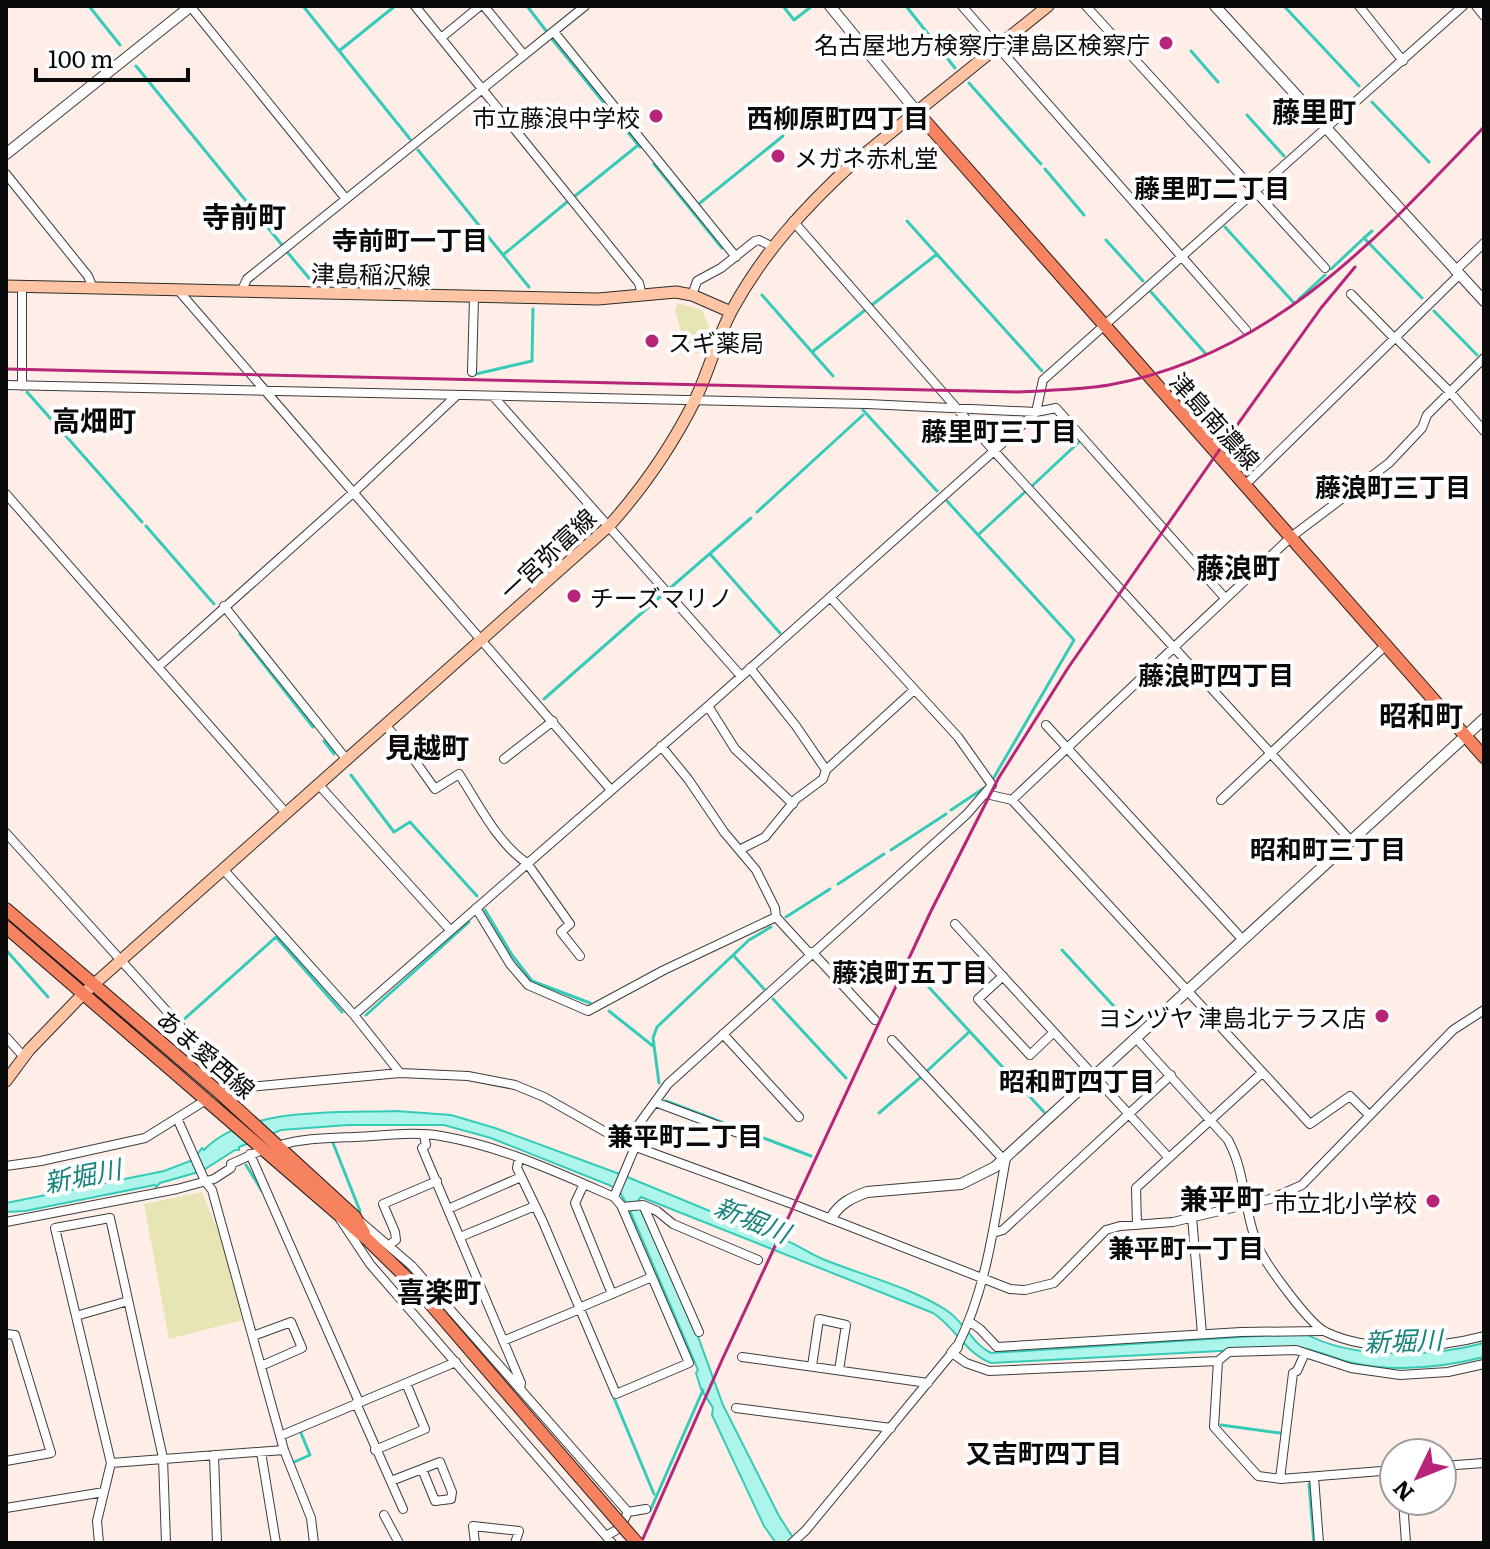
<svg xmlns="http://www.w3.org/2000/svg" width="1490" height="1549" viewBox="0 0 1490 1549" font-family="Literata,'Noto Sans JP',serif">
  <rect width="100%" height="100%" fill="#ffeee7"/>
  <path fill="#e7e5b3" d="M677 303 702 310 710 330 698 354 687 349 675 311Z
    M202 1192 223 1243 246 1319 169 1339 144 1204Z"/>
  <path fill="#adf5ea" stroke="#35cbb8" stroke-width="2" d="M396 1111 451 1115 495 1128 625 1176 763 1233C789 1238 802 1250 825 1260 865 1276 910 1287 946 1310 964 1321 972 1344 991 1353L1304 1333C1352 1360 1431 1357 1484 1343V1357C1440 1368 1394 1373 1349 1362 1331 1357 1315 1349 1295 1347L991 1363C966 1354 955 1327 933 1313L641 1197 637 1202 697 1334 723 1405 779 1516 792 1536 801 1542 776 1543 764 1526 712 1415 713 1408 701 1389 696 1373 698 1370 628 1206 619 1191 609 1185 491 1138 444 1125H348L281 1130 239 1147V1150H235L202 1171 160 1183 156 1187 155 1185 25 1211 6 1212V1203L164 1171 193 1160 202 1148 204 1150C246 1106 339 1113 396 1111Z"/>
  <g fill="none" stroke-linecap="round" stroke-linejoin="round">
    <path stroke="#35cbb8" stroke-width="3" d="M89 6 120 45
      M303 6 410 139
      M527 6 547 32
      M783 6 794 20 812 6
      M906 6 955 68
      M1284 6 1359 86
      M552 39 640 147
      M339 51 395 6
      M1191 51 1218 82
      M136 66 282 245
      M969 83 1041 164
      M1372 102 1429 162
      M1247 115 1284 156
      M418 150 529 287
      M654 164 722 248
      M1045 169 1084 215
      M575 196 637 146
      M700 203 783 136
      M907 221 1042 371
      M1225 227 1294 303
      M1372 231 1364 238 1422 298
      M1106 240 1143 281
      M288 253 314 284
      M503 255 567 202
      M1331 269 1363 239
      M1151 292 1205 353
      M762 295 833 376
      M1299 299 1325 275
      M872 305 937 254
      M1434 311 1477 355
      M812 352 864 311
      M476 374 532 361 533 309
      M27 392 142 522
      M863 410 937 491
      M1031 487 1079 442
      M947 501 1074 640 993 779
      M757 512 863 415
      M146 526 214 604
      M978 535 1026 491
      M711 555 780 633
      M669 589 751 518
      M240 634 313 727
      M544 699 661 596
      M324 741 334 754
      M351 775 394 832 410 822 477 896
      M951 810 984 788
      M891 850 946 814
      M838 884 884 854
      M485 910 512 955 532 981 590 1003
      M786 917 830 889
      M6 950 48 997
      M1062 950 1121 1014
      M734 956 764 989
      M913 970 1044 1112
      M773 999 846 1078
      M609 1011 653 1046
      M366 1015 469 922
      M181 1022 276 937 342 1012
      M167 1034 174 1027
      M927 1071 968 1033
      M659 1083 653 1038 657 1027 749 940 771 927
      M666 1101 811 1156
      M879 1113 921 1077
      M333 1143 360 1211
      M246 1165 262 1191
      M614 1398 654 1494
      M1221 1425 1280 1433
      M293 1465 292 1463 310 1455 301 1433
      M1309 1484 1314 1543
      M650 1511 703 1390"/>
    <g stroke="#3d3d3d" stroke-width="10">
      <path id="minor" d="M190 6 346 199
        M415 6 639 283 642 296
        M484 6 524 55
        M962 6 1246 330
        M1086 6 1325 268
        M1359 6 1403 61
        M1476 6 1484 16
        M554 32 736 257
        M441 38 480 6
        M6 174 88 276 93 288
        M793 221 994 451 1351 841
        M1455 271 1484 243
        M178 290 611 790
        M241 292 247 279 585 6
        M1351 294 1395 339
        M692 295 697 281 721 268 755 241 759 240 771 246
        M1396 338 1450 392 1484 431
        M472 372 474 297
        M6 385 867 404 1036 412 1056 408 1225 598
        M22 386V287
        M493 396 741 676
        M1245 485 1459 275
        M6 494 286 813
        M224 606 347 760
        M158 667 354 492 456 396
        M750 668 796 726 826 770
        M708 706 735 749 793 804
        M1046 725 1243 940
        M386 726 408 751 435 789 459 774C478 803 497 843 527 863L570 924 561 932 580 956
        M661 746 688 779 724 832 756 870 775 908 776 917 810 954
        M504 759 553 721
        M319 785 450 930
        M986 794 1012 800 1310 1124 1350 1096 1369 1115
        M1012 800 1291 537 1389 463 1422 428 1427 415 1484 358
        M1221 800 1386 645
        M6 833 238 1090
        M739 850 765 837 796 799 823 779 826 770 914 690
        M223 869 354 1015 400 1073
        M476 908 510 964 528 985 588 1011 664 970 776 917
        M955 924 1169 1158
        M812 952 875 1020
        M1003 976 978 999 1030 1055 1054 1032
        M354 1015 708 706 994 451 1036 412 1043 380 1463 6
        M723 1034 799 1117
        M6 1037 24 1057
        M1136 1038 1228 1140C1247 1175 1243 1212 1258 1246 1265 1264 1310 1325 1326 1332 1369 1353 1439 1348 1484 1336
        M892 1040 1004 1160
        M221 1094 248 1087 400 1073 468 1076 515 1085 544 1097 625 1143 795 1205 1010 1289 1025 1290 1054 1283 1106 1230 1120 1226 1173 1222 1270 1199 1302 1185 1453 1030 1484 1010
        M655 1102 738 1133
        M424 1135 426 1145 422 1148 521 1383 520 1389
        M625 1143 668 1084 967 814 992 785 958 737 830 597
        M277 1146C302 1138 329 1138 355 1137 383 1136 414 1131 441 1136 501 1146 559 1173 614 1197L621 1205 689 1363 616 1394 543 1222 517 1168 519 1158
        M250 1154 359 1402
        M6 1166 41 1161 145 1138 206 1100
        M584 1184 575 1203 612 1294
        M614 1197 635 1147
        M643 1205 699 1332
        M622 1207 643 1205 657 1211 673 1224 758 1260
        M448 1209 521 1177
        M1192 1217 1202 1334
        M340 1219 370 1264 612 1543
        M6 1222 177 1189 214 1179 231 1168V1164L262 1150
        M362 1223 412 1266 628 1512 620 1528 606 1536
        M1137 1225 1136 1188 1262 1073
        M993 1233 1003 1230 1171 1075
        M460 1237 535 1206
        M389 1245 396 1240 395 1232 383 1204 437 1181
        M579 1308 652 1277
        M76 1316 128 1301
        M970 1322 980 1329 997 1347 1241 1332 1322 1331
        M6 1334 15 1335 51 1453 6 1461
        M253 1336 291 1322 302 1348 261 1366
        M503 1341 580 1309
        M957 1347C987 1288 994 1223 1006 1158
        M742 1357 928 1383
        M1218 1361 1229 1352 1296 1350 1351 1368 1400 1375 1448 1372 1484 1364
        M812 1366 819 1319 846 1325 839 1370
        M356 1403 403 1509
        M736 1408 891 1428
        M280 1436 456 1362
        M284 1450 311 1518 314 1543
        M375 1450 425 1429 406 1383
        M261 1452 276 1543
        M214 1455 217 1543
        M111 1463 284 1450 212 1190 205 1181 177 1118
        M1442 1466 1484 1463
        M1314 1477 1319 1543
        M1280 1479 1293 1373 1297 1371 1305 1353
        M391 1481 440 1462 452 1492 451 1499 435 1501 422 1469
        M1403 1501 1406 1543
        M6 1508 104 1492
        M628 1512 646 1509
        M384 1515 399 1543
        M99 1543 97 1521 111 1463 55 1228 110 1218 163 1458 166 1543
        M475 1543 473 1526 519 1531 515 1543
        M792 1543 806 1530 952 1353 966 1363 989 1371 1218 1361 1214 1427 1258 1476 1281 1479 1394 1470"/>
    </g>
    <g stroke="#3d3d3d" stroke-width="12">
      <path id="tertiary" d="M830 6 917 112
        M1215 6 1484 301
        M6 154 191 6
        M831 1218C840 1203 851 1198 867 1192L961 1184 995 1167 1484 719
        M952 1353 957 1347"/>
    </g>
    <g stroke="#2c2c2c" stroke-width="13">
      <path id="secondary" d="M6 286 598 299 676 292 692 295 731 312
        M6 1081 29 1050 83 994 609 526C643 488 672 446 695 400 709 371 717 338 732 310 763 253 804 208 852 164L1048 6"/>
    </g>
    <g stroke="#1b1b1b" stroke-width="14">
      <path id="primary" d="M917 112 1484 757
        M6 909 221 1094 355 1217 364 1233
        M6 927 368 1240 415 1286 533 1423"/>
    </g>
    <use href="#minor" stroke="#fff" stroke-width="8"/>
    <use href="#tertiary" stroke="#fff" stroke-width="10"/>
    <use href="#secondary" stroke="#fec4a3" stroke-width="11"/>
    <use href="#primary" stroke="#f7825f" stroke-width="12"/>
    <path stroke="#b72579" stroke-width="3" d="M6 369 1018 392C1049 390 1079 390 1109 385 1270 356 1376 240 1484 127
      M641 1543 722 1360 931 911 998 779 1068 668 1220 449 1321 308 1355 267"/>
    <g stroke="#1b1b1b" stroke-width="14" stroke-linecap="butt">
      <path id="primary-bridge" d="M533 1423 637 1543"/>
    </g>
    <use href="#primary-bridge" stroke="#f7825f" stroke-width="12"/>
  </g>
  <g fill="#b72579" stroke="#fff" stroke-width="3">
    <circle cx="1166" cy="43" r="8"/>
    <circle cx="656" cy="116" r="8"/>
    <circle cx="778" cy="156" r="8"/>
    <circle cx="652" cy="341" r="8"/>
    <circle cx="574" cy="596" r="8"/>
    <circle cx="1382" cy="1016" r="8"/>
    <circle cx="1433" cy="1201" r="8"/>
  </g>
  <g text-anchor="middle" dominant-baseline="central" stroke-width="8" stroke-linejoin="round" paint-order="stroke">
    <g font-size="24" fill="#0a0a0a" stroke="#fff" text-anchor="end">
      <text x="1150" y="43">名古屋地方検察庁津島区検察庁</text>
      <text x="640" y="116">市立藤浪中学校</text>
      <text x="794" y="156" text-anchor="start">メガネ赤札堂</text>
      <text x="668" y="341" text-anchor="start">スギ薬局</text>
      <text x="590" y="596" text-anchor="start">チーズマリノ</text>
      <text x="1366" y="1016">ヨシヅヤ 津島北テラス店</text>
      <text x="1417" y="1201">市立北小学校</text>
    </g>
    <g font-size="24" fill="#0a0a0a" stroke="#fff">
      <text transform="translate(371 273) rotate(1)">津島稲沢線</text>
      <text transform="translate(1216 420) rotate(48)">津島南濃線</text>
      <text transform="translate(547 553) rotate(-43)">一宮弥富線</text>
      <text transform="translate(207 1053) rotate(41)">あま愛西線</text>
    </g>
    <g font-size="26" font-weight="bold" fill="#0a0a0a" stroke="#fff">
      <text x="838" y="116">西柳原町四丁目</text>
      <text x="1212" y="186">藤里町二丁目</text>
      <text x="410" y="238">寺前町一丁目</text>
      <text x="999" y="429">藤里町三丁目</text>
      <text x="1393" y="485">藤浪町三丁目</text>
      <text x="1216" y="673">藤浪町四丁目</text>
      <text x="1328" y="847">昭和町三丁目</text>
      <text x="910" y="970">藤浪町五丁目</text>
      <text x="1077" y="1079">昭和町四丁目</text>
      <text x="685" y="1134">兼平町二丁目</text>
      <text x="1186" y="1246">兼平町一丁目</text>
      <text x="1044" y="1451">又吉町四丁目</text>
    </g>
    <g font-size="26" font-style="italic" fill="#16847a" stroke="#fff">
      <text transform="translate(82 1174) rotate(-11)">新堀川</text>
      <text transform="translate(753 1218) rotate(22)">新堀川</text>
      <text transform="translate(1403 1339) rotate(-2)">新堀川</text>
    </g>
    <g font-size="28" font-weight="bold" fill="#0a0a0a" stroke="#fff">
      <text x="1314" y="110">藤里町</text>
      <text x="244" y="215">寺前町</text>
      <text x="94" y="419">高畑町</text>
      <text x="1238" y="566">藤浪町</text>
      <text x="1421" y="714">昭和町</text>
      <text x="427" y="746">見越町</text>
      <text x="1222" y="1197">兼平町</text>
      <text x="439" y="1290">喜楽町</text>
    </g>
  </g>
  <rect width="1490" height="1549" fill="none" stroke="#0a0a0a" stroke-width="16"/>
  <g transform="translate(1418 1477) rotate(227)"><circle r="38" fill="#ffffff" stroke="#9d9d9d" stroke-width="2"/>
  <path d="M0-6L14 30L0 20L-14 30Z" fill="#b72579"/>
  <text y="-12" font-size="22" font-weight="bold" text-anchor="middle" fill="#0a0a0a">N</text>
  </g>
  <path d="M36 68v12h152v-12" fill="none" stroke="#0a0a0a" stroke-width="4"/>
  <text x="48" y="68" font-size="24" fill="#0a0a0a" stroke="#ffffff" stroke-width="6" paint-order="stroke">100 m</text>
</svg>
